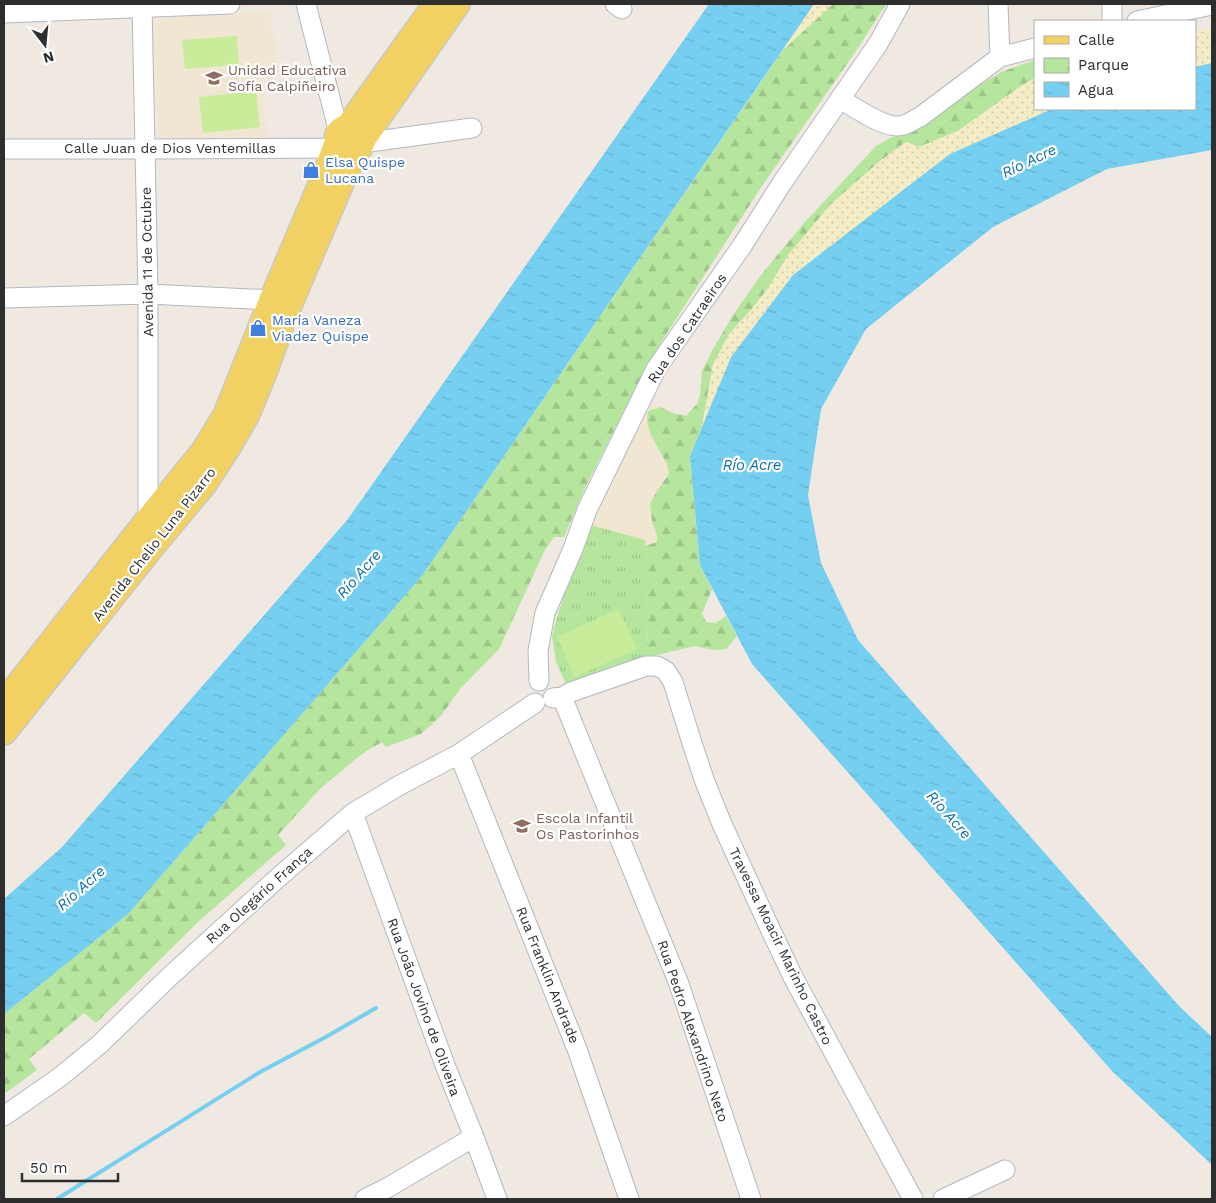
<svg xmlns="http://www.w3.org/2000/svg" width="1216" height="1203" viewBox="0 0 1216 1203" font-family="'Work Sans',sans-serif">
  <defs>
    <pattern id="forest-firs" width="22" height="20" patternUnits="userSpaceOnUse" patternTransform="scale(1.25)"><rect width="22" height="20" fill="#b6e59e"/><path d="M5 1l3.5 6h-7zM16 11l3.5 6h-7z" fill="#9dc588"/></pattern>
    <pattern id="sand-dots" width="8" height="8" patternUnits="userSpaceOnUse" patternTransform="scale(1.25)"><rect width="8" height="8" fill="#f3ecc5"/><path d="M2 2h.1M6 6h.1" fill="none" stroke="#d1cbaa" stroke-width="1.8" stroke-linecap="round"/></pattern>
    <pattern id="park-tufts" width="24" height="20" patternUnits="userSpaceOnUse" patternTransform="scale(1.25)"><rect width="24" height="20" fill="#b6e59e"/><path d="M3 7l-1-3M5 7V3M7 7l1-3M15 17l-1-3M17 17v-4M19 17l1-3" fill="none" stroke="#9dc588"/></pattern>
    <pattern id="water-ripples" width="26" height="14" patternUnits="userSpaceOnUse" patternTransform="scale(1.25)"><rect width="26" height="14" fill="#75cff0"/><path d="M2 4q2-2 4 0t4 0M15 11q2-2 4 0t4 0" fill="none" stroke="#66b2ce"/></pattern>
  </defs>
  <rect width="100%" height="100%" fill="#efe9e1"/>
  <path fill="#f0e6d1" d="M269 11 281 75 263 81 267 139 159 137 153 29 163 18Z
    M650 401 661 407 649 411 651 435 667 464 669 474 657 491 652 521 657 535V543L645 546V540L591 525Z"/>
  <path fill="url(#forest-firs)" d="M833 4H886L858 48 760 189 660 344 628 403 585 488 564 537H554L545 550 499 649 460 689 441 716 421 734 386 747 382 742 363 753 320 789 278 835 286 845 198 922 96 1023 84 1013 29 1059 37 1070 4 1094V1014L128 914 422 576 783 50Z
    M1035 60V78L1021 86 958 131 919 147 906 142 880 161 831 204 789 255 769 287 751 310 729 334 713 365 702 426 690 456 700 565 712 589 702 614 706 622 716 623 726 616 737 636 726 649 713 650 695 646 648 657 645 546 657 542V535L652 521 650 504 657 491 669 474 667 464 651 435 647 422 648 411 661 407 673 413 686 416 697 404 700 395 702 371 713 349 733 315 761 275 805 222 876 146 892 137 910 132 968 92 1001 72Z"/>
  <path fill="url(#sand-dots)" d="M814 4H833L783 50Z
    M1212 28V63L1195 67V31Z
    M1035 78V109H1052L950 154 702 426 713 365 729 334 751 310 769 287 788 255 831 204 880 161 906 142 919 147 958 131 1021 86Z"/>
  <path fill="url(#park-tufts)" d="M591 525 645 540 648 657 567 686 556 662 552 636 557 617 569 581Z"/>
  <path fill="#c9ec9a" d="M237 36 239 65 185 69 182 40Z
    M256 91 260 127 203 133 199 97Z
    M618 609 637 649 575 677 557 637Z"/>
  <path fill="url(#water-ripples)" d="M709 4H814L422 576 128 914 4 1014V899L62 847 348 519Z
    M1212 63V150L1107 169 993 227 866 329 821 409 808 495 821 563 858 640 1179 1006 1212 1037V1165L1112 1071 752 664 700 565 690 456 731 357 793 275 950 154 1052 109H1195V67Z"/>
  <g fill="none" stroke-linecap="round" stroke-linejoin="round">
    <path stroke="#75cff0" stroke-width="4" d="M57 1199 260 1072 324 1038 376 1008"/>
    <g stroke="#b4b7c1" stroke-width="21">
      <path id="minor" d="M142 4 148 294V520
        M306 4 339 133
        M615 4 622 9
        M998 4 1000 57
        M4 13 230 4
        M1112 21V4
        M1137 21 1212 5
        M840 99C854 107 882 127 898 126 906 126 913 120 920 117L1000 57 1035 48
        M362 143 472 128
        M4 149H145L336 148
        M4 298 148 294 272 300
        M539 681 538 651 545 613 573 549 587 510 656 369 742 246 782 183 878 44 900 4
        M562 697 679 984 751 1199
        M553 698 562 697 571 692 646 666H657L666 671 673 682 692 743 705 782 722 824 767 922 793 977 913 1199
        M459 754 577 1049 629 1199
        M353 813 445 1065 474 1137 497 1199
        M4 1116 60 1077 100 1044 167 979 280 876 353 813 400 785 459 754 535 703
        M365 1199 387 1188 474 1137
        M943 1199 1005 1170"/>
    </g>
    <g stroke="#c9c9c9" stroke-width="28">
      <path id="major" d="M348 127C357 127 364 133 362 142 355 167 320 136 348 127L436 4
        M363 139 457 4
        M4 703 148 520 204 451 226 415 272 300 325 175 338 141
        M4 732 153 545 204 484 228 447 247 414 265 370 284 317 347 169 360 147"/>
    </g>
    <use href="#minor" stroke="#fff" stroke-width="19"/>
    <use href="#major" stroke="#f2d163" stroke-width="25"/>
  </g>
  <defs>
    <g id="school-bare" transform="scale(1.35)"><path d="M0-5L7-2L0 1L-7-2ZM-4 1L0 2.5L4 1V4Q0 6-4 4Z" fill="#8d6e63" stroke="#fff" stroke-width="2.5" paint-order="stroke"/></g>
    <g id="shop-bare" transform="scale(1.35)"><path d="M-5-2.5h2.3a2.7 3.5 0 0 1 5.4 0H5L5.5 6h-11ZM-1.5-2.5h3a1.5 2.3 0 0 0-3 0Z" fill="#3f7fe0" stroke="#fff" stroke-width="2.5" paint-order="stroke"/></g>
  </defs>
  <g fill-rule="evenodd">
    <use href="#school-bare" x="214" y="78"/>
    <use href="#shop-bare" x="311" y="170"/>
    <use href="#shop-bare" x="258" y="328"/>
    <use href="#school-bare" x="522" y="826"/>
  </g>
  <g text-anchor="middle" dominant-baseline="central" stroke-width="4.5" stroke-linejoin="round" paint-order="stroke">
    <g font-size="14" fill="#785e54" stroke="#fff" text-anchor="start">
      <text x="228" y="70">Unidad Educativa<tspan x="228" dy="16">Sofía Calpiñeiro</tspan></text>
      <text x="536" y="818">Escola Infantil<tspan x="536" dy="16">Os Pastorinhos</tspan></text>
    </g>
    <g font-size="14" fill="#2e2e2e" stroke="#fff">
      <text x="170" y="148">Calle Juan de Dios Ventemillas</text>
      <text transform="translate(147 262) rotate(-91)">Avenida 11 de Octubre</text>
      <text transform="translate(687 328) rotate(-56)">Rua dos Catraeiros</text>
      <text transform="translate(154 544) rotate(-52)">Avenida Chelio Luna Pizarro</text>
      <text transform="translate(259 895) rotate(-42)">Rua Olegário França</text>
      <text transform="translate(781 946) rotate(64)">Travessa Moacir Marinho Castro</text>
      <text transform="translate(548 975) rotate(68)">Rua Franklin Andrade</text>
      <text transform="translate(424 1007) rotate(70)">Rua João Jovino de Oliveira</text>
      <text transform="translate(693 1031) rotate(71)">Rua Pedro Alexandrino Neto</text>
    </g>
    <g font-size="14" fill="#366cbe" stroke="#fff" text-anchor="start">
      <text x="325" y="162">Elsa Quispe<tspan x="325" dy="16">Lucana</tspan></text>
      <text x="272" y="320">María Vaneza<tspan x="272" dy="16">Viadez Quispe</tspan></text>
    </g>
    <g font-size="15" font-style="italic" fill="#0d6fa3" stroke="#fff">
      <text transform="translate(1029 161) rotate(-26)">Río Acre</text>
      <text x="752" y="465">Río Acre</text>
      <text transform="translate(359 574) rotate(-49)">Río Acre</text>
      <text transform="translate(949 815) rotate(48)">Río Acre</text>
      <text transform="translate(81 888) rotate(-42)">Río Acre</text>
    </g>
  </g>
  <rect width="1216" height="1203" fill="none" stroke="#2e2e2e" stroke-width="10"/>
  <rect x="1034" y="20" width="162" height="90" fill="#ffffff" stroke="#ababab"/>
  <rect x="1044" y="36" width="25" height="8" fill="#f2d163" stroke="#ababab"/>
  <text x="1078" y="45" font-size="15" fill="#2e2e2e">Calle</text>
  <rect x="1044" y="58" width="25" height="15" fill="url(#park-tufts)" stroke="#ababab"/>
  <text x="1078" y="70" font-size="15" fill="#2e2e2e">Parque</text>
  <rect x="1044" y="82" width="25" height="15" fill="url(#water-ripples)" stroke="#ababab"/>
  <text x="1078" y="95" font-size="15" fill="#2e2e2e">Agua</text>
  <g transform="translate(45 45) rotate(164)" stroke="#ffffff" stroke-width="4" paint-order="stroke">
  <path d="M0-4L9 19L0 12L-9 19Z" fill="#2e2e2e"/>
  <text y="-8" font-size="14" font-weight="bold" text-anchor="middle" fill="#2e2e2e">N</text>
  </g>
  <path d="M22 1173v8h96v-8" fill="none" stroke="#2e2e2e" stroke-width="2.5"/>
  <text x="30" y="1173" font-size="15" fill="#2e2e2e" stroke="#ffffff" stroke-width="4" paint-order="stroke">50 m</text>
</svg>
